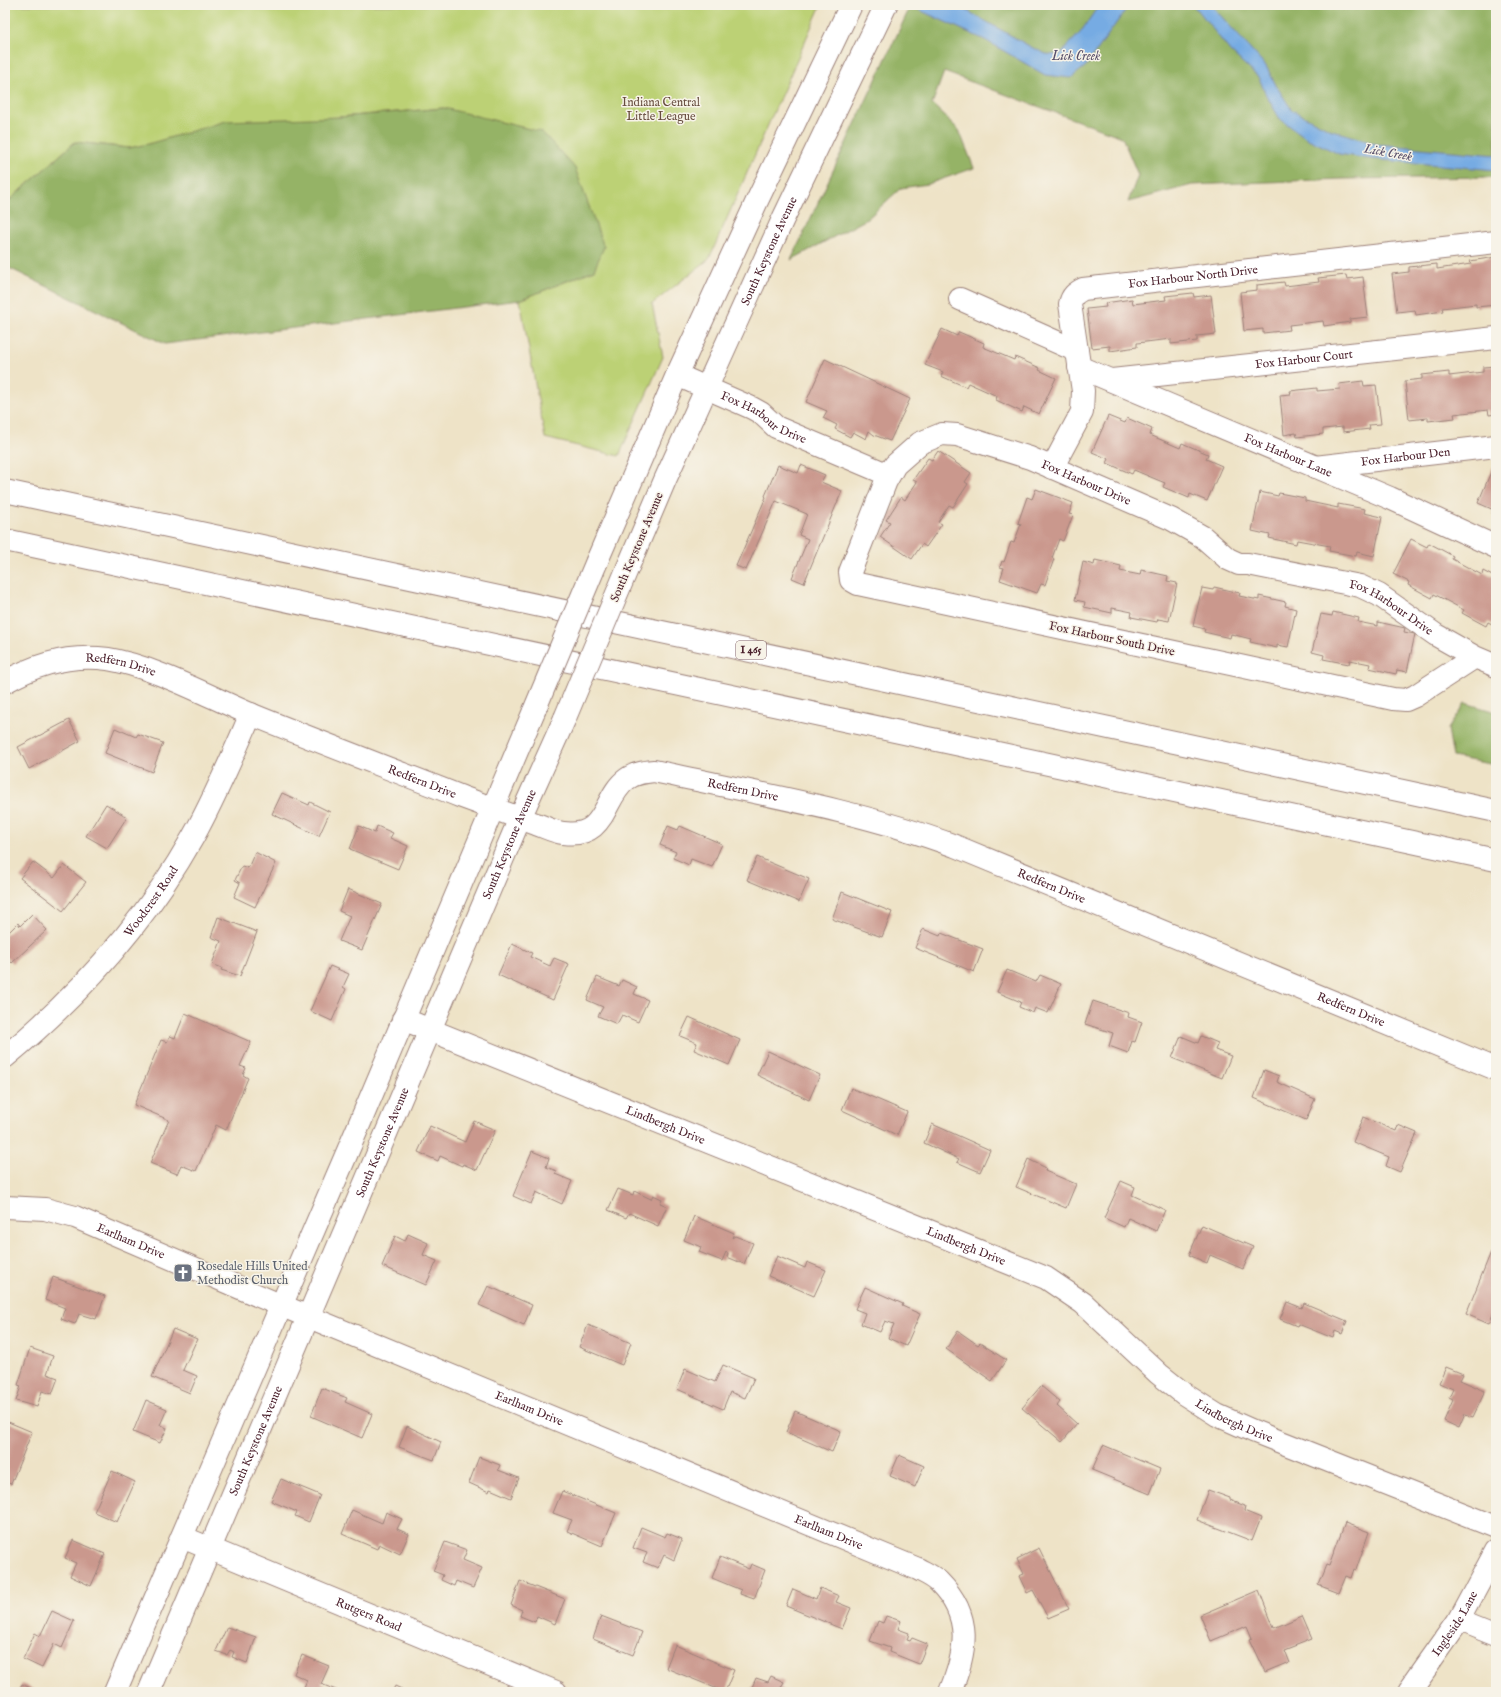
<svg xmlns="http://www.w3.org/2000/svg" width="1501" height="1697" viewBox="0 0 1501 1697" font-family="'IM FELL English',serif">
  <rect width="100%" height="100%" fill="#f7f3e8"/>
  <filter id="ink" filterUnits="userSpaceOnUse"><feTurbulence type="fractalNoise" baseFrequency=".025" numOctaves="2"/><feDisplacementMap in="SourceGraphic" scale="8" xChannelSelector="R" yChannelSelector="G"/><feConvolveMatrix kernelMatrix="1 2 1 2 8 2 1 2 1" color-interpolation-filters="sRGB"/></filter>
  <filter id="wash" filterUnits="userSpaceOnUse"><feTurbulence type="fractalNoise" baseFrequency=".012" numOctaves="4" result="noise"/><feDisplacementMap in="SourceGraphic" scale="16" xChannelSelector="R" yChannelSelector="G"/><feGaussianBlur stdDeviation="0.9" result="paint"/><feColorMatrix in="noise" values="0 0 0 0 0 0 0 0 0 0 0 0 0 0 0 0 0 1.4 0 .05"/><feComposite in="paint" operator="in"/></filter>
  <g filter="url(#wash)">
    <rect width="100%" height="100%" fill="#eee3c7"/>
    <path fill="#bcd175" stroke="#837850" d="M5 5H821L709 259 652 304 663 357 619 456 545 438 520 300 594 270 444 108 340 117 129 148 75 142 5 204Z"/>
    <path fill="#95b366" stroke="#706948" d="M911 5H1496V177L1342 179 1192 185 1128 202 1138 175 1122 137 944 72 932 104 959 130 974 168 928 184 901 188 867 219 791 260Z
      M444 108 542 132 575 168 604 247 594 270 520 300 165 344 5 266V204L75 142 129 148 148 144 226 121 340 117Z
      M1465 703 1496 712V765L1453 757 1448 729Z"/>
    <path fill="#76abe3" stroke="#606587" d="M908 5H957L1031 47 1046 54 1059 55 1080 33 1099 5H1129L1086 66 1071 78 1045 75 985 40Z
      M1190 5H1211L1266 66 1277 87 1292 110 1329 129 1376 144 1496 155V170L1370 159 1339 154 1308 139 1280 119 1266 95 1259 78 1230 51 1198 10Z"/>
    <g id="blocks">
      <path fill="#ca988d" d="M1496 257V305L1476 307V304L1442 308 1443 311 1416 315 1415 310 1397 312 1392 274 1409 272V267L1437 264V269L1471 264 1470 261Z
        M1346 275 1347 279 1363 277 1368 317 1350 319V322L1324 326 1323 321 1289 325 1290 330 1263 333V329L1244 331 1240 292 1257 290V285L1284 282 1285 286 1319 282 1318 278Z
        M1193 293 1194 297 1211 295 1216 334 1197 336V341L1171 344V339L1137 343V347L1110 351V346L1092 348 1087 309 1106 307 1105 303 1132 299 1133 304 1166 300 1165 296Z
        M942 329 957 336 959 332 984 343 983 347 1014 360 1015 357 1040 368 1039 370 1056 378 1039 414 1024 407 1022 412 996 400 997 396 968 383 966 387 941 376 943 372 925 365Z
        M825 359 910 399 890 441 874 435 869 431 866 439 853 432 850 437 835 429 837 425 823 418 827 411 806 402Z
        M1496 366V414L1489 415 1488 410 1454 414 1455 418 1428 421V418L1409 420 1405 381 1422 379V375L1449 372V376L1483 372V367Z
        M1363 381 1364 386 1376 385 1381 424 1369 425 1370 429 1343 432V427L1323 429V434L1297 437 1296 433 1284 435 1280 395 1291 394 1290 391 1317 388V391L1340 389 1339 384Z
        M1108 416 1125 423 1127 418 1152 429 1150 435 1180 448 1182 443 1208 454 1206 459 1222 466 1207 501 1190 494 1189 498 1163 487 1165 483 1134 470 1132 474 1107 463 1109 459 1092 452Z
        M938 451 971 473 965 482 968 484 953 507 949 505 938 522 942 524 926 547 922 544 912 559 880 537 890 522 886 520 901 497 905 500 917 482 913 480 928 458 932 460Z
        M778 465 798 473 801 465 825 475 821 482 842 491 804 583 792 578 808 539 799 535 807 514 776 501 746 570 736 566 766 497 765 496Z
        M1493 467 1496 469V516L1492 514 1494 510 1478 503Z
        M1036 489 1073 503 1069 514 1073 515 1063 541 1059 539 1052 558 1054 559 1045 585 1041 584 1037 593 1000 580 1004 568 1000 567 1002 561 1004 562 1011 542 1014 543 1021 524 1018 523 1027 497 1032 499Z
        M1260 492 1278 496 1279 493 1305 498V501L1338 508V504L1365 509 1364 513 1382 517 1374 556 1357 552 1356 556 1329 551 1330 546 1297 540 1296 544 1269 538 1270 535 1252 531Z
        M1411 539 1427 547 1429 543 1453 556 1452 559 1482 575 1483 571 1496 578V626L1488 622 1486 626 1462 613 1464 610 1434 594 1432 598 1408 585 1409 582 1393 574Z
        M1095 560 1121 566 1120 571 1140 575 1141 570 1168 576 1167 581 1177 583 1169 621 1158 619 1157 622 1131 617 1132 612 1112 608V613L1084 607 1085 602 1075 600 1083 562 1094 565Z
        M1214 587 1240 593 1239 596 1259 600V596L1286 602 1285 606 1296 609 1288 647 1277 645V648L1250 642 1251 639 1231 634 1230 638 1204 632 1205 629 1193 626 1202 588 1213 590Z
        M1333 612 1359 618 1358 622 1378 626V622L1405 628 1404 632 1415 634 1407 672 1397 670 1396 674 1369 668 1370 664 1350 660 1349 664 1323 659 1324 655 1312 652 1321 614 1332 616Z
        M69 720 80 741 29 769 18 747Z
        M115 728 136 737 138 734 163 743 152 772 105 753Z
        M282 793 309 805 310 802 330 812 319 836 272 814Z
        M106 804 127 817 107 848 86 836Z
        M359 826 375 833 377 826 393 833 390 838 408 846 398 869 350 849Z
        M668 826 678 830 680 826 722 844 712 867 691 859 689 865 673 858 676 852 660 845Z
        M255 852 276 863 255 907 234 897 240 883 235 880 242 866 248 868Z
        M757 857 809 879 799 902 747 880Z
        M33 862 54 878 64 865 86 882 63 911 20 878Z
        M348 889 382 904 362 950 339 941 350 916 339 911Z
        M842 892 892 912 882 937 832 919Z
        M32 914 47 930 12 963 5 956V936L18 923 20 926Z
        M218 917 257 932 240 976 221 970 222 968 212 964 221 941 211 937Z
        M923 929 940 936 941 933 983 949 974 972 915 948Z
        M512 944 532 953 530 957 550 966 554 958 569 964 553 1000 498 975Z
        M330 966 349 974 343 987 346 989 332 1021 310 1011Z
        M1007 970 1036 982 1040 975 1061 984 1048 1013 1035 1008 1033 1013 1019 1007 1021 1002 997 992Z
        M597 977 619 986 622 980 637 987 634 994 648 1000 638 1022 622 1015 617 1024 598 1016 603 1007 587 1000Z
        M1093 1001 1129 1013 1128 1017 1142 1022 1135 1042 1132 1041 1128 1053 1109 1046 1113 1033 1085 1024Z
        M185 1013 251 1042 240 1066 246 1068 243 1075 248 1078 226 1130 216 1125 196 1171 181 1165 177 1174 150 1163 169 1120 134 1105 161 1040 167 1042 170 1036 175 1038Z
        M689 1017 740 1040 729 1065 694 1050 697 1043 680 1036Z
        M1181 1036 1198 1043 1201 1036 1218 1043 1215 1050 1231 1056 1222 1078 1172 1058Z
        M768 1051 820 1075 809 1100 757 1075Z
        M1264 1070 1279 1076 1277 1082 1315 1099 1306 1120 1254 1098Z
        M851 1088 907 1112 897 1135 842 1110Z
        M1363 1117 1396 1131 1398 1125 1417 1133 1400 1172 1386 1166 1389 1157 1353 1142Z
        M474 1121 495 1130 477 1170 463 1164 462 1166 440 1156 438 1161 418 1152 430 1126 465 1142Z
        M932 1124 990 1150 980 1172 957 1162 959 1159 924 1143Z
        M532 1151 549 1158 546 1167 557 1171 555 1174 572 1181 562 1204 536 1192 531 1204 513 1196Z
        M1028 1159 1046 1168 1045 1171 1076 1184 1066 1208 1016 1187Z
        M1121 1181 1135 1187 1132 1195 1165 1210 1156 1231 1128 1218 1124 1227 1104 1218Z
        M618 1189 633 1195 634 1191 651 1199 653 1195 662 1199 660 1203 667 1206 658 1226 629 1213 626 1218 608 1210Z
        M694 1216 734 1233 732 1238 735 1236 753 1243 744 1264 727 1257 728 1253 726 1252 722 1261 699 1252 701 1247 684 1240Z
        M1202 1225 1253 1247 1243 1269 1210 1255 1207 1263 1189 1255Z
        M408 1234 428 1243 423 1255 437 1261 426 1285 382 1266 395 1236 405 1241Z
        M1491 1252 1496 1254V1307L1489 1324 1466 1314Z
        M777 1256 805 1268 807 1262 826 1270 814 1296 768 1276Z
        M53 1277 105 1296 96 1319 79 1314 75 1324 61 1319 65 1308 45 1300Z
        M488 1286 532 1305 524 1325 479 1305Z
        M865 1287 903 1304 902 1306 920 1314 906 1346 888 1338 894 1324 885 1321 880 1332 861 1324 865 1313 855 1309Z
        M1287 1302 1302 1308 1304 1303 1347 1321 1342 1334 1335 1331 1333 1338 1298 1324 1297 1326 1280 1319Z
        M588 1325 631 1343 622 1365 579 1347Z
        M173 1329 197 1339 183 1370 197 1376 190 1393 152 1377Z
        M958 1331 978 1345 980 1343 1006 1360 992 1381 946 1349Z
        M30 1348 53 1356 47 1374 58 1378 52 1394 42 1391 37 1407 16 1401 21 1386 18 1385Z
        M723 1365 754 1378 745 1398 730 1392 723 1409 677 1389 685 1369 715 1382Z
        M1446 1367 1463 1374 1460 1380 1485 1391 1473 1417 1465 1414 1459 1428 1444 1421 1453 1400 1449 1398 1453 1389 1439 1383Z
        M1041 1386 1060 1402 1057 1406 1077 1424 1062 1442 1022 1408Z
        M322 1388 347 1398 345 1402 372 1414 362 1438 311 1416Z
        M146 1400 167 1409 160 1425 167 1428 160 1443 133 1432Z
        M795 1411 841 1431 832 1452 786 1432Z
        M6 1421 32 1432 11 1484 5 1482Z
        M407 1426 441 1442 434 1460 399 1447Z
        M1103 1445 1160 1469 1150 1494 1092 1470Z
        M899 1455 924 1466 915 1487 890 1476Z
        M479 1457 500 1465 498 1470 519 1478 511 1498 490 1489 489 1492 469 1483Z
        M112 1471 135 1482 117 1522 94 1512Z
        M281 1479 320 1495 309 1522 295 1516 297 1512 271 1501Z
        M1208 1490 1230 1498V1500L1245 1506 1244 1511 1261 1518 1252 1541 1197 1520Z
        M562 1491 616 1513 602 1546 567 1531 572 1520 553 1513Z
        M352 1510 382 1523 386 1512 402 1519 397 1529 409 1534 400 1554 379 1544 377 1549 342 1534Z
        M1345 1523 1369 1532 1356 1570 1354 1569 1351 1578 1346 1576 1339 1593 1318 1585 1326 1565 1329 1566Z
        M641 1527 665 1537 667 1533 682 1539 674 1560 664 1555 658 1568 643 1562 647 1553 633 1548Z
        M73 1540 105 1554 91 1586 70 1576 76 1563 65 1558Z
        M445 1542 467 1550 463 1560 482 1568 473 1588 456 1581 454 1586 441 1580 443 1575 433 1571Z
        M1039 1548 1069 1609 1048 1618 1033 1590 1027 1593 1019 1576 1024 1574 1017 1559Z
        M720 1557 749 1569 751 1564 765 1570 754 1599 740 1594 741 1590 712 1578Z
        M520 1581 565 1599 555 1624 537 1616 535 1622 520 1616 522 1610 511 1605Z
        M820 1588 839 1596 836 1602 851 1608 842 1629 786 1606 793 1589 816 1599Z
        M1259 1590 1274 1628 1302 1616 1312 1639 1284 1650 1289 1663 1265 1673 1249 1639 1252 1638 1247 1626 1211 1641 1200 1615Z
        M52 1611 74 1621 62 1648 54 1644 42 1668 23 1659 35 1633 40 1636Z
        M601 1616 642 1632 633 1655 593 1639Z
        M886 1616 901 1621 898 1629 909 1633 907 1640 910 1641 912 1638 927 1644 919 1664 889 1652 890 1648 870 1641 878 1621 883 1623Z
        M227 1627 256 1637 247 1663 232 1657 234 1652 230 1650 227 1655 216 1651Z
        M675 1645 734 1670 725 1692 666 1668Z
        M302 1655 329 1666 321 1684 341 1692H302L307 1680 294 1674Z
        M771 1676 784 1682 780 1689 788 1692H750L756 1678 768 1682Z
        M22 1684 39 1692H18Z
        M395 1686 408 1692H392Z"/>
    </g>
  </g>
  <g filter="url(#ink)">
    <use href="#blocks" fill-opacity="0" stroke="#9c8179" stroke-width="1"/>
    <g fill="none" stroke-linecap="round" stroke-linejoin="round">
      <g stroke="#9c8179" stroke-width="24">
        <g id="minor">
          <path d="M960 299 1077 351"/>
          <path id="s1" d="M1079 367 1390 498 1496 547"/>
          <path id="s2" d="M677 375 752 408 761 413 776 427 889 475"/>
          <path id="s3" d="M1112 380 1496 338"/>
          <path id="s4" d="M1315 467 1496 446"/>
          <path id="s5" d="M1052 468 1082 412 1083 391 1070 304C1072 295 1076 293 1083 289L1496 242"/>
          <path id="s6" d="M1475 657 1415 696 1406 700 1393 699 858 584 851 580 850 572 886 481 895 465 920 443 942 434 957 435 1030 458 1171 519 1203 537 1228 559 1239 564H1248L1360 586 1379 595 1436 635 1475 657 1496 666"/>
          <path id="s7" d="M5 682C36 664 72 654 108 659 152 666 206 695 248 713 319 742 391 769 462 797 487 806 511 815 536 824 545 827 554 832 563 833 608 839 602 797 627 779 635 773 644 772 654 771 755 793 858 810 955 846L1496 1069"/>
          <path id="s8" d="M403 1019 1046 1278 1083 1303 1159 1374 1184 1394 1217 1415 1253 1431 1496 1527"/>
          <path id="s9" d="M5 1057C80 995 145 922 193 837 215 798 233 755 251 714"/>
          <path id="s10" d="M5 1207 45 1209 75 1217 280 1305 918 1569C925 1573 933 1576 939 1582 973 1616 967 1651 950 1692"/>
          <path id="s11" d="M182 1537 556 1692"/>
          <path d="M1459 1620 1496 1635"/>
          <path id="s12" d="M1408 1692 1459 1620 1496 1551"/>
        </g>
      </g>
      <g stroke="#9c8179" stroke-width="24">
        <g id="major">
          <path d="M597 561 677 375 757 201 851 5"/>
          <path id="s13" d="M628 567 665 480 783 219 886 5"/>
          <path d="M115 1692 356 1132 534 711"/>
          <path id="s14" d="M149 1692 520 818 565 718"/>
        </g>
      </g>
      <g stroke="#9c8179" stroke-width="24">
        <path id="highway" d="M5 491 1496 811
          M5 540 1496 860"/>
      </g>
      <use href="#minor" stroke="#fff" stroke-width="22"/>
      <use href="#major" stroke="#fff" stroke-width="22"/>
      <use href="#highway" stroke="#fff" stroke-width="22"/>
      <g stroke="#9c8179" stroke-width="24" stroke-linecap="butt">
        <path id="major-bridge" d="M534 711 597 561
          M565 718 628 567"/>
      </g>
      <use href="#major-bridge" stroke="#fff" stroke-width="22"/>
    </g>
  </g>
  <defs>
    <g id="church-square" transform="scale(1)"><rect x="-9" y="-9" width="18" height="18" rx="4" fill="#6b7280" stroke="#f7f3e8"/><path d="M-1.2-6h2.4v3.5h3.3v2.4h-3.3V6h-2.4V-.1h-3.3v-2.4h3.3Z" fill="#fff"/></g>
  </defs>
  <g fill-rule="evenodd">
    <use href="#church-square" x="183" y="1273"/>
  </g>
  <g text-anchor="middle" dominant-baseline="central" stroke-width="3" stroke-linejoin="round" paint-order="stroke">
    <rect fill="#f7f3e8" stroke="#7e5f64" stroke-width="1" x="736" y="641" width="30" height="18" rx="3"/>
    <g font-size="11" font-weight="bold" fill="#4a1f2b">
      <text x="751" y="650">I 465</text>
    </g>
    <g font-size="12" fill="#664c3e" stroke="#f7f3e8">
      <text x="661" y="102">Indiana Central<tspan x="661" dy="14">Little League</tspan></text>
    </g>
    <g font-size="12" fill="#4a1f2b" stroke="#f7f3e8">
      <text stroke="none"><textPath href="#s13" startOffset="346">South Keystone Avenue</textPath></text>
      <text stroke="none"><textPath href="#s5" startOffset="304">Fox Harbour North Drive</textPath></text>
      <text stroke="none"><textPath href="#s3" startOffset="193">Fox Harbour Court</textPath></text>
      <text stroke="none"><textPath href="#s2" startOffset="97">Fox Harbour Drive</textPath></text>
      <text stroke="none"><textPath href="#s1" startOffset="227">Fox Harbour Lane</textPath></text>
      <text stroke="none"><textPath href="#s4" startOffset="91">Fox Harbour Den</textPath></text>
      <text stroke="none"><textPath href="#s6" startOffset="984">Fox Harbour Drive</textPath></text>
      <text transform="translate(637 547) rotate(-67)">South Keystone Avenue</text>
      <text stroke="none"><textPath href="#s6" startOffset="1319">Fox Harbour Drive</textPath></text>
      <text transform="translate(1112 639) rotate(12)">Fox Harbour South Drive</text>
      <text stroke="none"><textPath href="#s7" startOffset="121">Redfern Drive</textPath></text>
      <text stroke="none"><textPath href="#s7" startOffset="445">Redfern Drive</textPath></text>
      <text stroke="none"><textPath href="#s7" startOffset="805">Redfern Drive</textPath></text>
      <text stroke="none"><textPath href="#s14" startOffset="921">South Keystone Avenue</textPath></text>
      <text stroke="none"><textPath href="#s7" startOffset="1129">Redfern Drive</textPath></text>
      <text stroke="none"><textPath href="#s9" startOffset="214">Woodcrest Road</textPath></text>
      <text stroke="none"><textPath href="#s7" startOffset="1453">Redfern Drive</textPath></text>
      <text stroke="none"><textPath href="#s8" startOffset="283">Lindbergh Drive</textPath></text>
      <text stroke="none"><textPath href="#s14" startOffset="597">South Keystone Avenue</textPath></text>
      <text stroke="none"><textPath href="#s10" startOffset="132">Earlham Drive</textPath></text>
      <text stroke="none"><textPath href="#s8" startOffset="607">Lindbergh Drive</textPath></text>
      <text stroke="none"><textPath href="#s10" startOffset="564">Earlham Drive</textPath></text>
      <text stroke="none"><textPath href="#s8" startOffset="931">Lindbergh Drive</textPath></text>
      <text stroke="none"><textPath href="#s14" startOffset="273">South Keystone Avenue</textPath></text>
      <text stroke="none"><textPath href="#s10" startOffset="888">Earlham Drive</textPath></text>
      <text stroke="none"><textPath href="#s11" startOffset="202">Rutgers Road</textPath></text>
      <text stroke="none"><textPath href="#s12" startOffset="83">Ingleside Lane</textPath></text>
    </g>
    <g font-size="12" fill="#5b616d" stroke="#f7f3e8" text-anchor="start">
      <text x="197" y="1266">Rosedale Hills United<tspan x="197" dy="14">Methodist Church</tspan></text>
    </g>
    <g font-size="13" font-style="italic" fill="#59506b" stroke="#f7f3e8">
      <text x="1076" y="56">Lick Creek</text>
      <text transform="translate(1388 153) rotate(10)">Lick Creek</text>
    </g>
  </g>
  <rect width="1501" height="1697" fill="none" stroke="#f7f3e8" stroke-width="20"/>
</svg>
